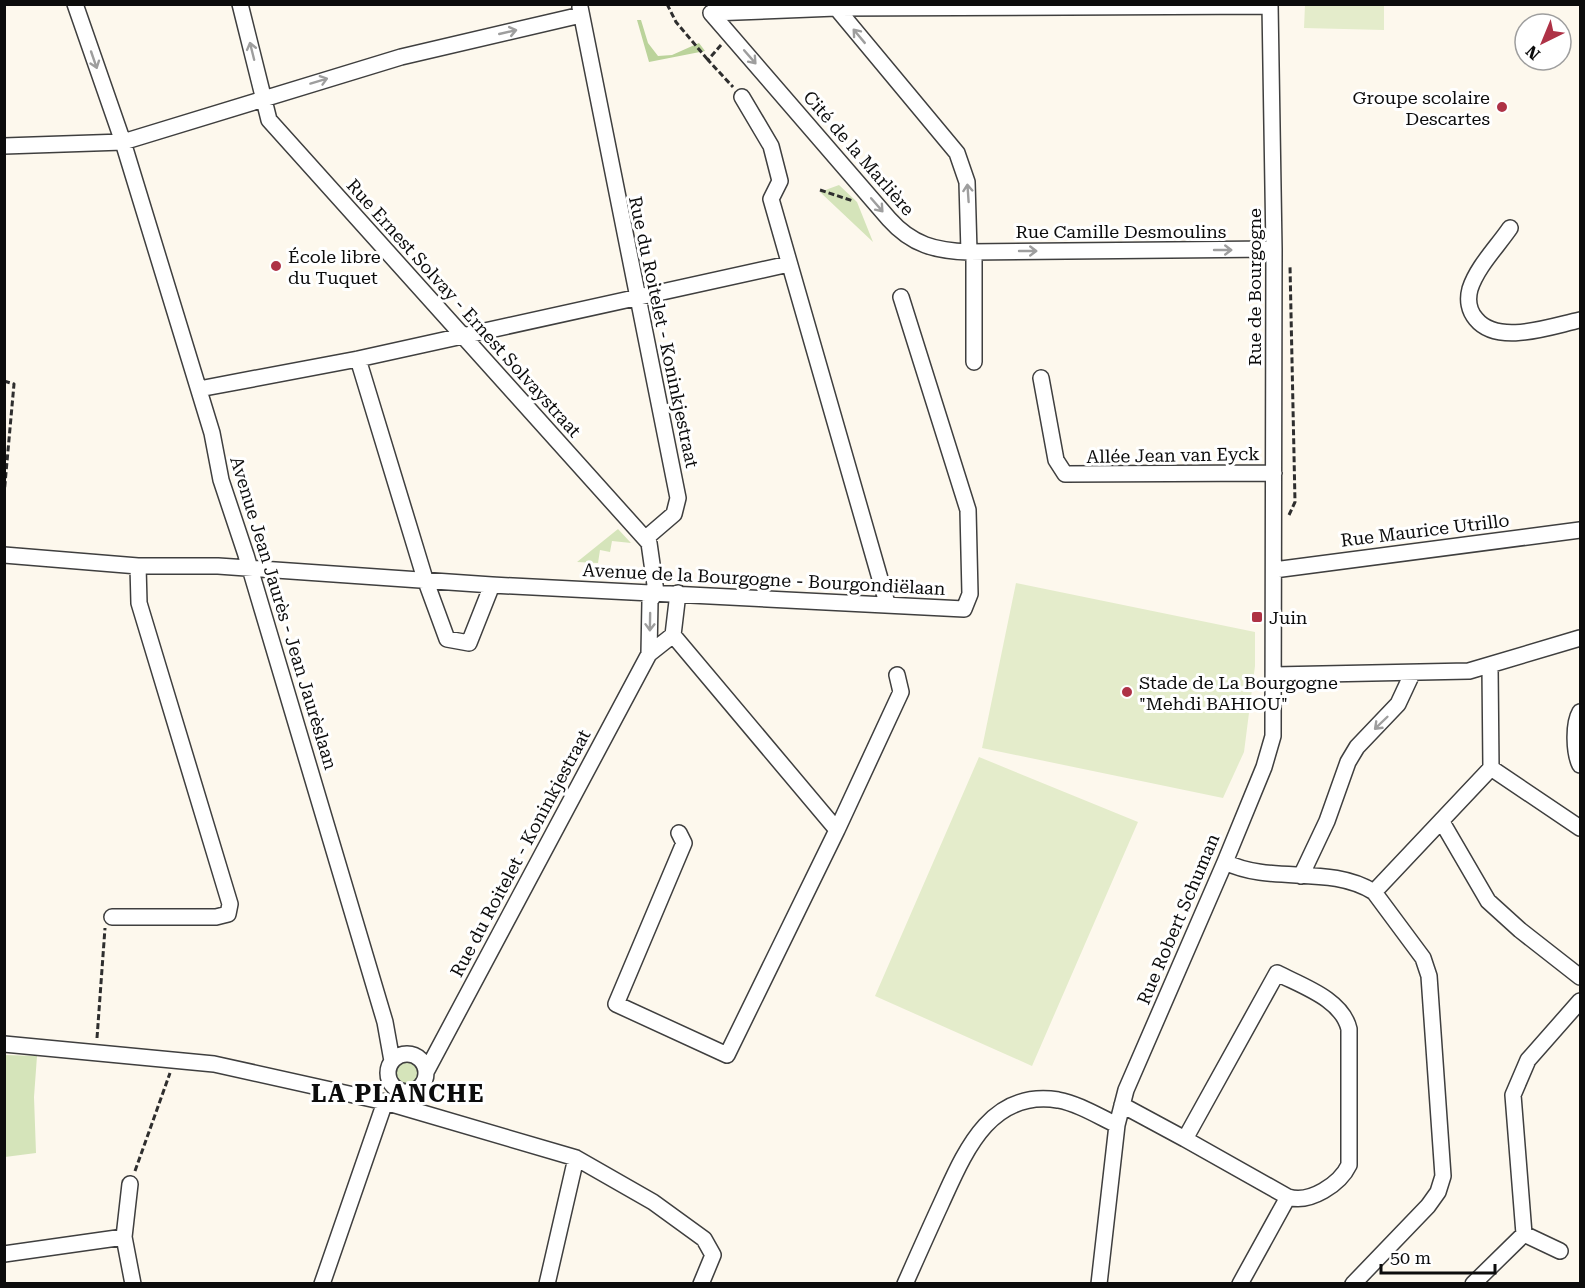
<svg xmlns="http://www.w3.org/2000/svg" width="1585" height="1288" viewBox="0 0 1585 1288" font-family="'Roboto Serif',serif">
  <rect width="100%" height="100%" fill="#fdf8ed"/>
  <path fill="#d5e4ba" d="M839 185 857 202 873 242 820 192Z
    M618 529 631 543 612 541 610 552 600 550 598 563 577 562Z
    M5 1055 37 1056 34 1097 36 1153 5 1157Z
    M396 1073a11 11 0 1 1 22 0a11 11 0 1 1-22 0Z"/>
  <path fill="#bbd39b" d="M637 20H641L648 43 658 56 672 55 699 43 705 51 649 62Z"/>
  <path fill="#e4eccb" d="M1305 5H1384V30L1304 28Z
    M1016 583 1255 632V666L1244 752 1223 798 982 748Z
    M979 757 1138 822 1032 1066 875 996Z"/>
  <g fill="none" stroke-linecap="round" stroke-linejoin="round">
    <g stroke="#3f3f3f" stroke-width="18">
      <path id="minor" d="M75 4 123 142 212 433 221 480 246 555 385 1022 392 1061
        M240 4 269 120 649 543 656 592 650 601 649 654
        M833 4 957 153 967 182 969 252
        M580 7 678 498 674 514 646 538
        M711 13 889 219C912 245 936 251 969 252L1274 249
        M711 13 836 8 1270 6
        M742 97 771 146 780 181 771 199 887 603
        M4 146 123 142 401 57 581 15
        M1510 228C1497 247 1477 267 1470 289 1467 300 1469 311 1476 319 1498 346 1551 326 1580 320
        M358 359 425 579 447 639 469 643 492 585
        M974 362V252
        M1041 378 1056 460 1065 474 1274 473
        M199 389 358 359 789 264
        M4 555 138 566H218L492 585 964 609 970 594 968 510 901 297
        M1274 570 1580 530
        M673 635 837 830 727 1055 616 1004 684 843 679 833
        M1490 667 1491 768 1580 828
        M1274 675 1469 671 1580 638
        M1580 712C1573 724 1574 753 1580 765
        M1442 822 1488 901 1520 930 1580 977
        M837 830 901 692 897 675
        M1225 862C1272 885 1329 864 1374 892L1491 768
        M1301 876 1327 821 1348 762 1357 747 1398 704 1412 674
        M112 917H216L228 914 230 904 139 603 138 566
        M1277 973C1302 986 1342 999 1349 1029V1165C1340 1184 1310 1204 1288 1197L1185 1139Z
        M4 1044 214 1064 385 1102 576 1158 653 1202 704 1239 713 1255 701 1284
        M388 1073a19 19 0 1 1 38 0a19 19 0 1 1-38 0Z
        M426 1072 649 654 673 635 678 593
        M1122 1105 1185 1139
        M130 1184 124 1237 133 1284
        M1560 1251 1524 1234 1513 1095 1528 1060 1580 1001
        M4 1254 124 1237
        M322 1284 385 1102
        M547 1284 576 1158
        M905 1284C917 1257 929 1230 941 1204 964 1154 989 1089 1058 1100 1079 1104 1098 1116 1117 1125
        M1099 1284 1117 1125 1126 1090 1225 862 1264 767 1273 736 1274 249 1270 4
        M1240 1284 1288 1197
        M1353 1284 1428 1206 1438 1192 1443 1176 1429 976 1423 958 1374 892
        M1473 1284 1524 1234"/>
    </g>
    <path stroke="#2e2e2e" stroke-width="3" stroke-dasharray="6 3" stroke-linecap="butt" d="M667 4 676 22 708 60
      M721 45 708 60 733 87
      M820 190 853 201
      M4 381 14 384 4 495
      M1289 515 1295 502 1290 266
      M97 1038 105 928
      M135 1171 170 1073"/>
    <use href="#minor" stroke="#fff" stroke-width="15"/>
  </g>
  <defs><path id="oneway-shaft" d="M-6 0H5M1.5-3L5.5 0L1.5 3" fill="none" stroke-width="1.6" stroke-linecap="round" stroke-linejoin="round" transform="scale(1.5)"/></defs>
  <g stroke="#9e9e9e">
    <use href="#oneway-shaft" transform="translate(508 32) rotate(-13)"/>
    <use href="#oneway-shaft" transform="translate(859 36) rotate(-130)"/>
    <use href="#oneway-shaft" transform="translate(252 51) rotate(-104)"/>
    <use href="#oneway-shaft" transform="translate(750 57) rotate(49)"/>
    <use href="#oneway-shaft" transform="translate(94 60) rotate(71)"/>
    <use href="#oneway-shaft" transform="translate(319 81) rotate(-17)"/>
    <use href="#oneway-shaft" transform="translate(968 193) rotate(-94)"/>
    <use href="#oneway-shaft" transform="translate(877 205) rotate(49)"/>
    <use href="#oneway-shaft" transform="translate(1223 250)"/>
    <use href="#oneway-shaft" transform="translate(1028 251)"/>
    <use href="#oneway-shaft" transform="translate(650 622) rotate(91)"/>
    <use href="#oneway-shaft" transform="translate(1381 723) rotate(136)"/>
  </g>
  <g fill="#ae3246" stroke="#fff" stroke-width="2">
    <circle cx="1502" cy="107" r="6"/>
    <circle cx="276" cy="266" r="6"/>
    <rect x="1251" y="611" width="12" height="12" rx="3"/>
    <circle cx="1127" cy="692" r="6"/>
  </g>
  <g text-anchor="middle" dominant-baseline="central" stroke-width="6" stroke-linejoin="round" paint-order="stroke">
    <g font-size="18" fill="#0c0c0c" stroke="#fff" text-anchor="start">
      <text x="1490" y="97" text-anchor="end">Groupe scolaire<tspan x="1490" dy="21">Descartes</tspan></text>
      <text x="288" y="256">École libre<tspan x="288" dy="21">du Tuquet</tspan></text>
      <text x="1269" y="617">Juin</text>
      <text x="1139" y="682">Stade de La Bourgogne<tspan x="1139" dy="21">"Mehdi BAHIOU"</tspan></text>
    </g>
    <g font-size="18" fill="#0c0c0c" stroke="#fff">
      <text transform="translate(859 153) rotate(49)">Cité de la Marlière</text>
      <text x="1121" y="231">Rue Camille Desmoulins</text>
      <text transform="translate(1254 287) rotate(-90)">Rue de Bourgogne</text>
      <text transform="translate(464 308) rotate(48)">Rue Ernest Solvay - Ernest Solvaystraat</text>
      <text transform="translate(664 332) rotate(78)">Rue du Roitelet - Koninkjestraat</text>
      <text transform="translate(1173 455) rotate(-1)">Allée Jean van Eyck</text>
      <text transform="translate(1425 530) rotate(-7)">Rue Maurice Utrillo</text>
      <text transform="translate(764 579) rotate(3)">Avenue de la Bourgogne - Bourgondiëlaan</text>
      <text transform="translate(284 613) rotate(73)">Avenue Jean Jaurès - Jean Jaurèslaan</text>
      <text transform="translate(520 853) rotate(-62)">Rue du Roitelet - Koninkjestraat</text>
      <text transform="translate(1178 919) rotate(-67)">Rue Robert Schuman</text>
    </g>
    <g font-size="24" font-weight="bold" letter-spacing="1.5" fill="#0c0c0c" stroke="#fff">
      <text x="398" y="1094">LA PLANCHE</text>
    </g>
  </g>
  <rect width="1585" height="1288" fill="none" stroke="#0c0c0c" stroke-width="12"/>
  <g transform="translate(1543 42) rotate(223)"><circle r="28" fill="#ffffff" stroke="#9e9e9e" stroke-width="1.5"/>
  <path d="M0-4.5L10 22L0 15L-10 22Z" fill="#ae3246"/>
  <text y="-9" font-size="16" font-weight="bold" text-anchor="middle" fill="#0c0c0c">N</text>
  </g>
  <path d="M1381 1264v9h114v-9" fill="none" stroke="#0c0c0c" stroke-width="3"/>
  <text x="1390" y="1264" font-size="18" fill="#0c0c0c" stroke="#ffffff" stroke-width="4.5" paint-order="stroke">50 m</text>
</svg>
